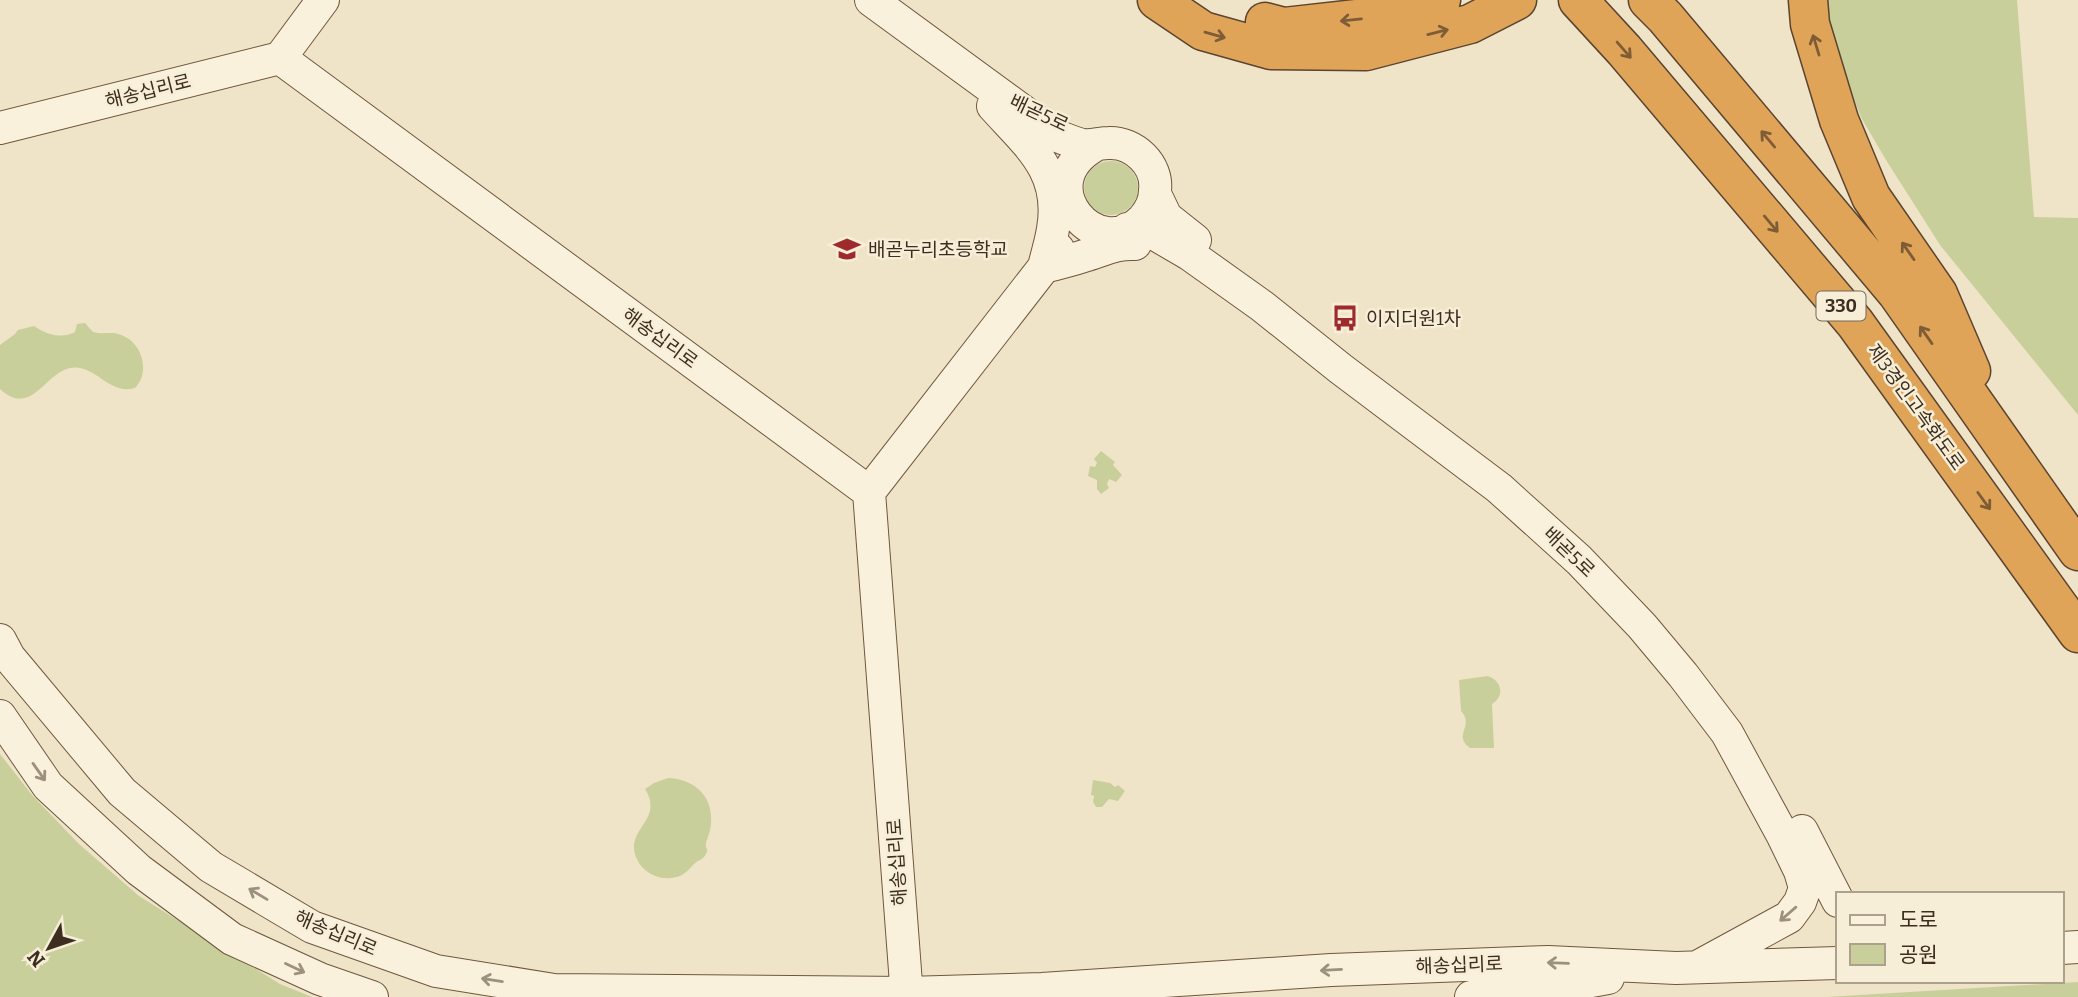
<svg xmlns="http://www.w3.org/2000/svg" width="2078" height="997" viewBox="0 0 2078 997" font-family="Bitter,'Noto Sans KR',serif">
  <rect width="100%" height="100%" fill="#f0e4c8"/>
  <path fill="#c9cf9b" d="M1824 0H2017L2034 217 2078 218V415L1940 245 1886 160 1862 119 1843 74Z
    M1084 188a27 27 0 1 1 54 0a27 27 0 1 1-54 0Z
    M85 323 93 332C102 335 112 331 121 335 142 342 151 372 135 388 109 396 95 363 70 368 45 373 31 418 0 389V345L15 334 18 330 34 326C47 335 62 339 75 332L77 324Z
    M1101 451 1115 462 1113 465 1122 475 1116 482 1109 479 1107 484 1109 488 1101 494 1097 489V480L1088 476 1090 466 1095 467 1097 463 1094 459Z
    M1488 676C1502 681 1505 696 1492 704L1494 748H1470C1452 735 1475 726 1461 711L1459 680Z
    M0 754 32 795 79 844 139 896 280 984 312 997H0Z
    M668 778C694 779 713 796 711 822 711 830 708 836 706 843 705 850 709 847 706 854 703 860 698 860 694 864 690 868 687 872 682 875 667 882 648 877 639 863 619 830 666 822 645 789L654 783Z
    M1093 780 1110 783 1115 787 1118 785 1125 791 1118 801 1109 799 1102 807H1096L1093 802 1094 796 1091 795Z
    M2078 982V997H1826Z"/>
  <g fill="none" stroke-linecap="round" stroke-linejoin="round">
    <g stroke="#6f573f" stroke-width="34">
      <path id="secondary" d="M871 0 1057 136C1065 139 1074 143 1083 145 1092 146 1100 143 1109 143 1134 142 1158 165 1155 190 1155 201 1151 210 1143 219 1098 266 1027 185 1094 146
        M280 58 323 0
        M993 106C1028 145 1063 171 1053 229 1051 242 1047 254 1044 267 1058 263 1073 260 1087 255 1105 250 1115 243 1135 244
        M0 128 280 58 869 492 907 997
        M1155 194 1166 217 1195 240
        M1127 229 1145 230 1153 233 1189 254 1262 306 1341 369 1499 488 1579 560 1642 626 1683 675 1727 733 1782 834 1800 871 1805 888 1800 902 1789 917 1701 965
        M869 492 1058 249
        M0 640 9 657 122 792 211 867 312 927 436 971 554 990 907 993 1042 989 1331 970 1548 962 1676 968 1838 963
        M0 716 48 786 139 870 232 939 320 979 372 997
        M1802 831 1838 901
        M2062 948 2078 947
        M1471 997 1547 989 1608 978"/>
    </g>
    <g stroke="#5b4430" stroke-width="41">
      <path id="highway" d="M1157 0 1203 31 1271 50 1366 51 1470 24 1517 0
        M1578 0 1624 50 1855 323 2078 633
        M1648 0 1665 17 1897 293 2078 551
        M1808 0 1810 24 1839 120 1871 197 1938 294 1971 371
        M1265 22 1284 27 1383 16 1441 0"/>
    </g>
    <use href="#secondary" stroke="#faf1dc" stroke-width="32"/>
    <use href="#highway" stroke="#e0a458" stroke-width="38"/>
  </g>
  <defs><path id="oneway-shaft" d="M-6 0H5M1.5-3L5.5 0L1.5 3" fill="none" stroke-width="1.6" stroke-linecap="round" stroke-linejoin="round" transform="scale(1.75)"/></defs>
  <g stroke="#7e5d36">
    <use href="#oneway-shaft" transform="translate(1351 20) rotate(174)"/>
    <use href="#oneway-shaft" transform="translate(1438 32) rotate(-14)"/>
    <use href="#oneway-shaft" transform="translate(1215 35) rotate(16)"/>
    <use href="#oneway-shaft" transform="translate(1816 45) rotate(-107)"/>
    <use href="#oneway-shaft" transform="translate(1624 50) rotate(49)"/>
    <use href="#oneway-shaft" transform="translate(1768 139) rotate(-130)"/>
    <use href="#oneway-shaft" transform="translate(1771 224) rotate(50)"/>
    <use href="#oneway-shaft" transform="translate(1908 251) rotate(-125)"/>
    <use href="#oneway-shaft" transform="translate(1926 335) rotate(-125)"/>
    <use href="#oneway-shaft" transform="translate(1984 501) rotate(54)"/>
  </g>
  <g stroke="#9c907e">
    <use href="#oneway-shaft" transform="translate(39 772) rotate(55)"/>
    <use href="#oneway-shaft" transform="translate(258 894) rotate(-149)"/>
    <use href="#oneway-shaft" transform="translate(1788 914) rotate(139)"/>
    <use href="#oneway-shaft" transform="translate(1558 963) rotate(-178)"/>
    <use href="#oneway-shaft" transform="translate(295 968) rotate(25)"/>
    <use href="#oneway-shaft" transform="translate(1331 970) rotate(177)"/>
    <use href="#oneway-shaft" transform="translate(492 980) rotate(-171)"/>
  </g>
  <defs>
    <g id="school-bare" transform="scale(2.1)"><path d="M0-5L7-2L0 1L-7-2ZM-4 1L0 2.5L4 1V4Q0 6-4 4Z" fill="#9e2a2b" stroke="#f7eed8" stroke-width="2.5" paint-order="stroke"/></g>
    <g id="bus-bare" transform="scale(2.1)"><path d="M-5-6H5V4H4V6H2V4H-2V6H-4V4H-5ZM-3.5-4V0h7V-4ZM-3.5 1.2v1.5H-2V1.2ZM2 1.2v1.5H3.5V1.2Z" fill="#9e2a2b" stroke="#f7eed8" stroke-width="2.5" paint-order="stroke"/></g>
  </defs>
  <g fill-rule="evenodd">
    <use href="#school-bare" x="847" y="249"/>
    <use href="#bus-bare" x="1345" y="318"/>
  </g>
  <g text-anchor="middle" dominant-baseline="central" stroke-width="5" stroke-linejoin="round" paint-order="stroke">
    <rect fill="#f7eed8" stroke="#756857" stroke-width="2" x="1816.5" y="291.5" width="49" height="29" rx="5"/>
    <g font-size="18" font-weight="bold" fill="#3d2e20">
      <text x="1841" y="306">330</text>
    </g>
    <g font-size="19" fill="#3d2e20" stroke="#f7eed8">
      <text transform="translate(148 91) rotate(-14)">해송십리로</text>
      <text transform="translate(1039 113) rotate(25)">배곧5로</text>
      <text transform="translate(660 338) rotate(36)">해송십리로</text>
      <text transform="translate(1916 407) rotate(54)">제3경인고속화도로</text>
      <text transform="translate(1569 552) rotate(44)">배곧5로</text>
      <text transform="translate(897 862) rotate(-94)">해송십리로</text>
      <text transform="translate(336 933) rotate(23)">해송십리로</text>
      <text transform="translate(1459 965) rotate(-2)">해송십리로</text>
    </g>
    <g font-size="19" fill="#3d2e20" stroke="#f7eed8" text-anchor="start">
      <text x="868" y="249">배곧누리초등학교</text>
      <text x="1366" y="318">이지더원1차</text>
    </g>
  </g>
  <rect x="1836" y="892" width="228" height="91" fill="#f7eed8" stroke="#ada18e" stroke-width="2"/>
  <rect x="1850" y="915" width="35" height="10" fill="#faf1dc" stroke="#ada18e" stroke-width="2"/>
  <text x="1899" y="927" font-size="21" fill="#3d2e20">도로</text>
  <rect x="1850" y="944" width="35" height="21" fill="#c9cf9b" stroke="#ada18e" stroke-width="2"/>
  <text x="1899" y="962" font-size="21" fill="#3d2e20">공원</text>
  <g transform="translate(49 948) rotate(230)" stroke="#f7eed8" stroke-width="5" paint-order="stroke">
  <path d="M0-5L12 26L0 18L-12 26Z" fill="#3d2e20"/>
  <text y="-10" font-size="19" font-weight="bold" text-anchor="middle" fill="#3d2e20">N</text>
  </g>
</svg>
